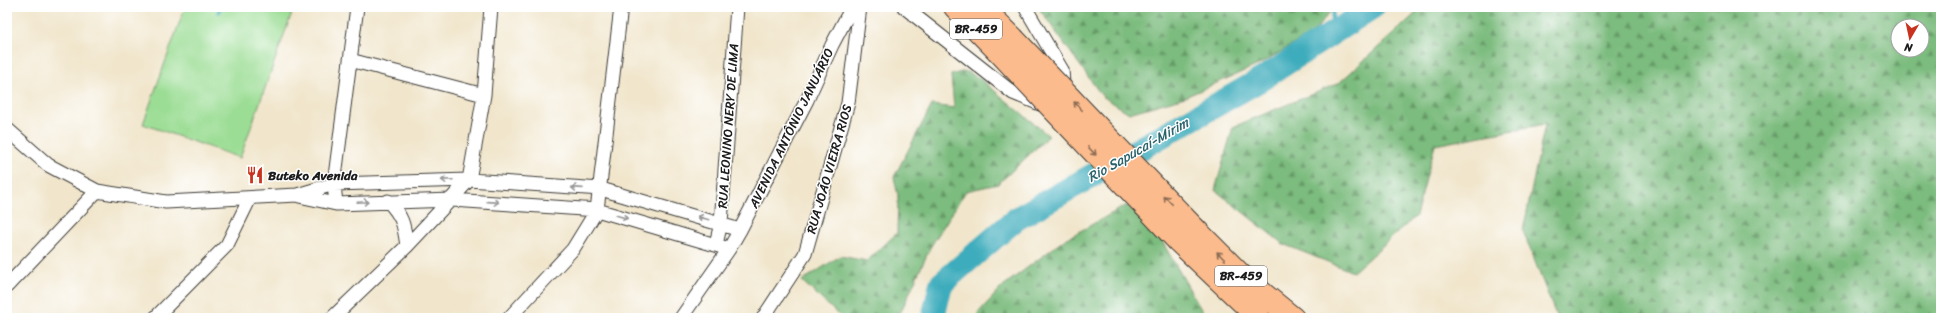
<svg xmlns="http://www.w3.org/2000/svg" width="1948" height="325" viewBox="0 0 1948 325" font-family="Sriracha,sans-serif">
  <defs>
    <pattern id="forest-firs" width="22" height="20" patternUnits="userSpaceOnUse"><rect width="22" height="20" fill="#7cbc7e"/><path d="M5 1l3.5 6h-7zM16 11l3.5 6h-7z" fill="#659866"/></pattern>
  </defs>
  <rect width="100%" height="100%" fill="#fff"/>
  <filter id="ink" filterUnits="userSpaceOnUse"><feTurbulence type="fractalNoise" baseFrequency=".025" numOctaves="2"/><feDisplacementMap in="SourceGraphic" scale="8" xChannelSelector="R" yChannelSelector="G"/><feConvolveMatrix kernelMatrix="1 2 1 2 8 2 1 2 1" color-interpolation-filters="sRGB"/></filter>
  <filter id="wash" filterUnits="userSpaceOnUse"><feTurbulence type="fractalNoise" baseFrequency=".012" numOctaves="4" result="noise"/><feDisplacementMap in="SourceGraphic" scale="16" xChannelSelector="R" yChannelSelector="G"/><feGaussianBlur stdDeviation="0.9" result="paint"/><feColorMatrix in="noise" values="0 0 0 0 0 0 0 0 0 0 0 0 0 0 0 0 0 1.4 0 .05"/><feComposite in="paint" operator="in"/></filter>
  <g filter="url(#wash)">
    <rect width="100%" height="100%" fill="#f1e6cc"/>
    <path fill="url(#forest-firs)" stroke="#4c6c4d" fill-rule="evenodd" d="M1038 7H1334L1313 33 1258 65 1185 97 1129 113 1102 96Z
      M1420 7H1941V318H1557L1523 231 1545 124 1435 145 1416 216 1353 272 1283 244 1215 190 1233 127 1339 83 1414 15ZM1898 26H1922V50H1898Z
      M965 71 979 78 1049 136 998 184 966 191 931 246 898 318H842L802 281 840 256 867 261 897 233 898 196 894 177 932 105 954 108 951 75Z
      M1127 205 1159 236 1206 318H979L978 313 1003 286 1064 240Z"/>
    <path fill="#9bdd94" stroke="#5c7c58" d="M185 7H294L240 158 143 124Z"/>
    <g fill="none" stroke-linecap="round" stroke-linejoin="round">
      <path stroke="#3eacbc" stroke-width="4" d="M219 12V7
        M1329 36 1334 7"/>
      <path stroke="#3eacbc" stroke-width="24" d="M933 318 941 284 1016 219 1262 79 1373 7"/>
    </g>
  </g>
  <g filter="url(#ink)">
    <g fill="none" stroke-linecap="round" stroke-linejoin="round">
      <g stroke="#3c3a36" stroke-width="15">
        <path id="minor" d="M904 7 1013 93 1040 104 1044 103
          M1025 7 1062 70 1063 83 1060 90
          M350 60 484 95
          M7 129 48 165 97 191 166 202 297 195 334 184 469 180 601 189 740 230
          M299 196 336 204 452 200 597 210 729 249
          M388 201C403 217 404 225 407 246
          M336 204 334 184 357 7
          M716 244 721 223 737 7
          M7 286 97 191
          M155 318 227 245 250 198
          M332 318 407 246 469 180 484 95 491 7
          M509 318 573 249 597 210 621 7
          M681 318 729 249 740 230 807 100 832 45 852 7
          M763 318 805 254 848 103 860 7"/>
      </g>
      <g stroke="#3c3a36" stroke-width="24">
        <path id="trunk" d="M955 7 998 51
          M982 7 1013 38
          M1195 229 1244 278 1293 318
          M1178 241 1259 318"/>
      </g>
      <use href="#minor" stroke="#fff" stroke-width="13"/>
      <use href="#trunk" stroke="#fbbb8c" stroke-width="22"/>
      <g stroke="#3c3a36" stroke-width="24" stroke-linecap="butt">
        <path id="trunk-bridge" d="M1013 38 1195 229
          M998 51 1178 241"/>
      </g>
      <use href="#trunk-bridge" stroke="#fbbb8c" stroke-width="22"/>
    </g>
    <defs><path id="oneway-shaft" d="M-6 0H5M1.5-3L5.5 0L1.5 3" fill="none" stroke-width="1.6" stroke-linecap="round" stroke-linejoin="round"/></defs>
    <g stroke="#8c6c54">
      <use href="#oneway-shaft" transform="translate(1078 106) rotate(-134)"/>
      <use href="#oneway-shaft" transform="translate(1092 151) rotate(46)"/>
      <use href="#oneway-shaft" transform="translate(1168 200) rotate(-134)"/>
      <use href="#oneway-shaft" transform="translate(1221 256) rotate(-135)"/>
    </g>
    <g stroke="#999">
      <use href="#oneway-shaft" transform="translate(447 180) rotate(178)"/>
      <use href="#oneway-shaft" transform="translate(577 188) rotate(-176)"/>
      <use href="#oneway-shaft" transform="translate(363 202) rotate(-3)"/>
      <use href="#oneway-shaft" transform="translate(493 202) rotate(4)"/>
      <use href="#oneway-shaft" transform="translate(622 217) rotate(16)"/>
      <use href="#oneway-shaft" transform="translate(703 218) rotate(-164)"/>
    </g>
  </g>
  <defs>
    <g id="restaurant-bare" transform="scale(1.38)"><path d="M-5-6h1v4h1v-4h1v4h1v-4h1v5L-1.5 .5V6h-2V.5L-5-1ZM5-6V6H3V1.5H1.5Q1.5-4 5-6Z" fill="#c8321e" stroke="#fff" stroke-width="2.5" paint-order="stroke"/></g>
  </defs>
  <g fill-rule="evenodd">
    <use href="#restaurant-bare" x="255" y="175"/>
  </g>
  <g text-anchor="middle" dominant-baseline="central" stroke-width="3" stroke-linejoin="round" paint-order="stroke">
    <g fill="#fff" stroke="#606060" stroke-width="1">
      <rect x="950" y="19" width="52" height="20" rx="3"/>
      <rect x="1215" y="266" width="52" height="20" rx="3"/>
    </g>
    <g font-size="12" font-weight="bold" fill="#1c1c1c">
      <text x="976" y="29">BR-459</text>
      <text x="1241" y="276">BR-459</text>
    </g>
    <g font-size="13" fill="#1c1c1c" stroke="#fff">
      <text transform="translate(728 126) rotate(-86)">RUA LEONINO NERY DE LIMA</text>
      <text transform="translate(791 128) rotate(-64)">AVENIDA ANTÔNIO JANUÁRIO</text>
      <text transform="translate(829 169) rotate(-74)">RUA JOÃO VIEIRA RIOS</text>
    </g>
    <g font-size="13" font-weight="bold" fill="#1c1c1c" stroke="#fff" text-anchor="start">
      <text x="268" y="175">Buteko Avenida</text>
    </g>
    <g font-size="14" font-style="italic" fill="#2d646c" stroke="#fff">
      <text transform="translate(1138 150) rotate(-30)">Rio Sapucaí-Mirim</text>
    </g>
  </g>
  <rect width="1948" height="325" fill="none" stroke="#fff" stroke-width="24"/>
  <g transform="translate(1910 38) rotate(189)"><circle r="19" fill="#ffffff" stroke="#a4a4a4"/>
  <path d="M0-3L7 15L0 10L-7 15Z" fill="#c8321e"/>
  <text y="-6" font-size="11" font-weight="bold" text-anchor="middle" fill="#1c1c1c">N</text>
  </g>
</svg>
